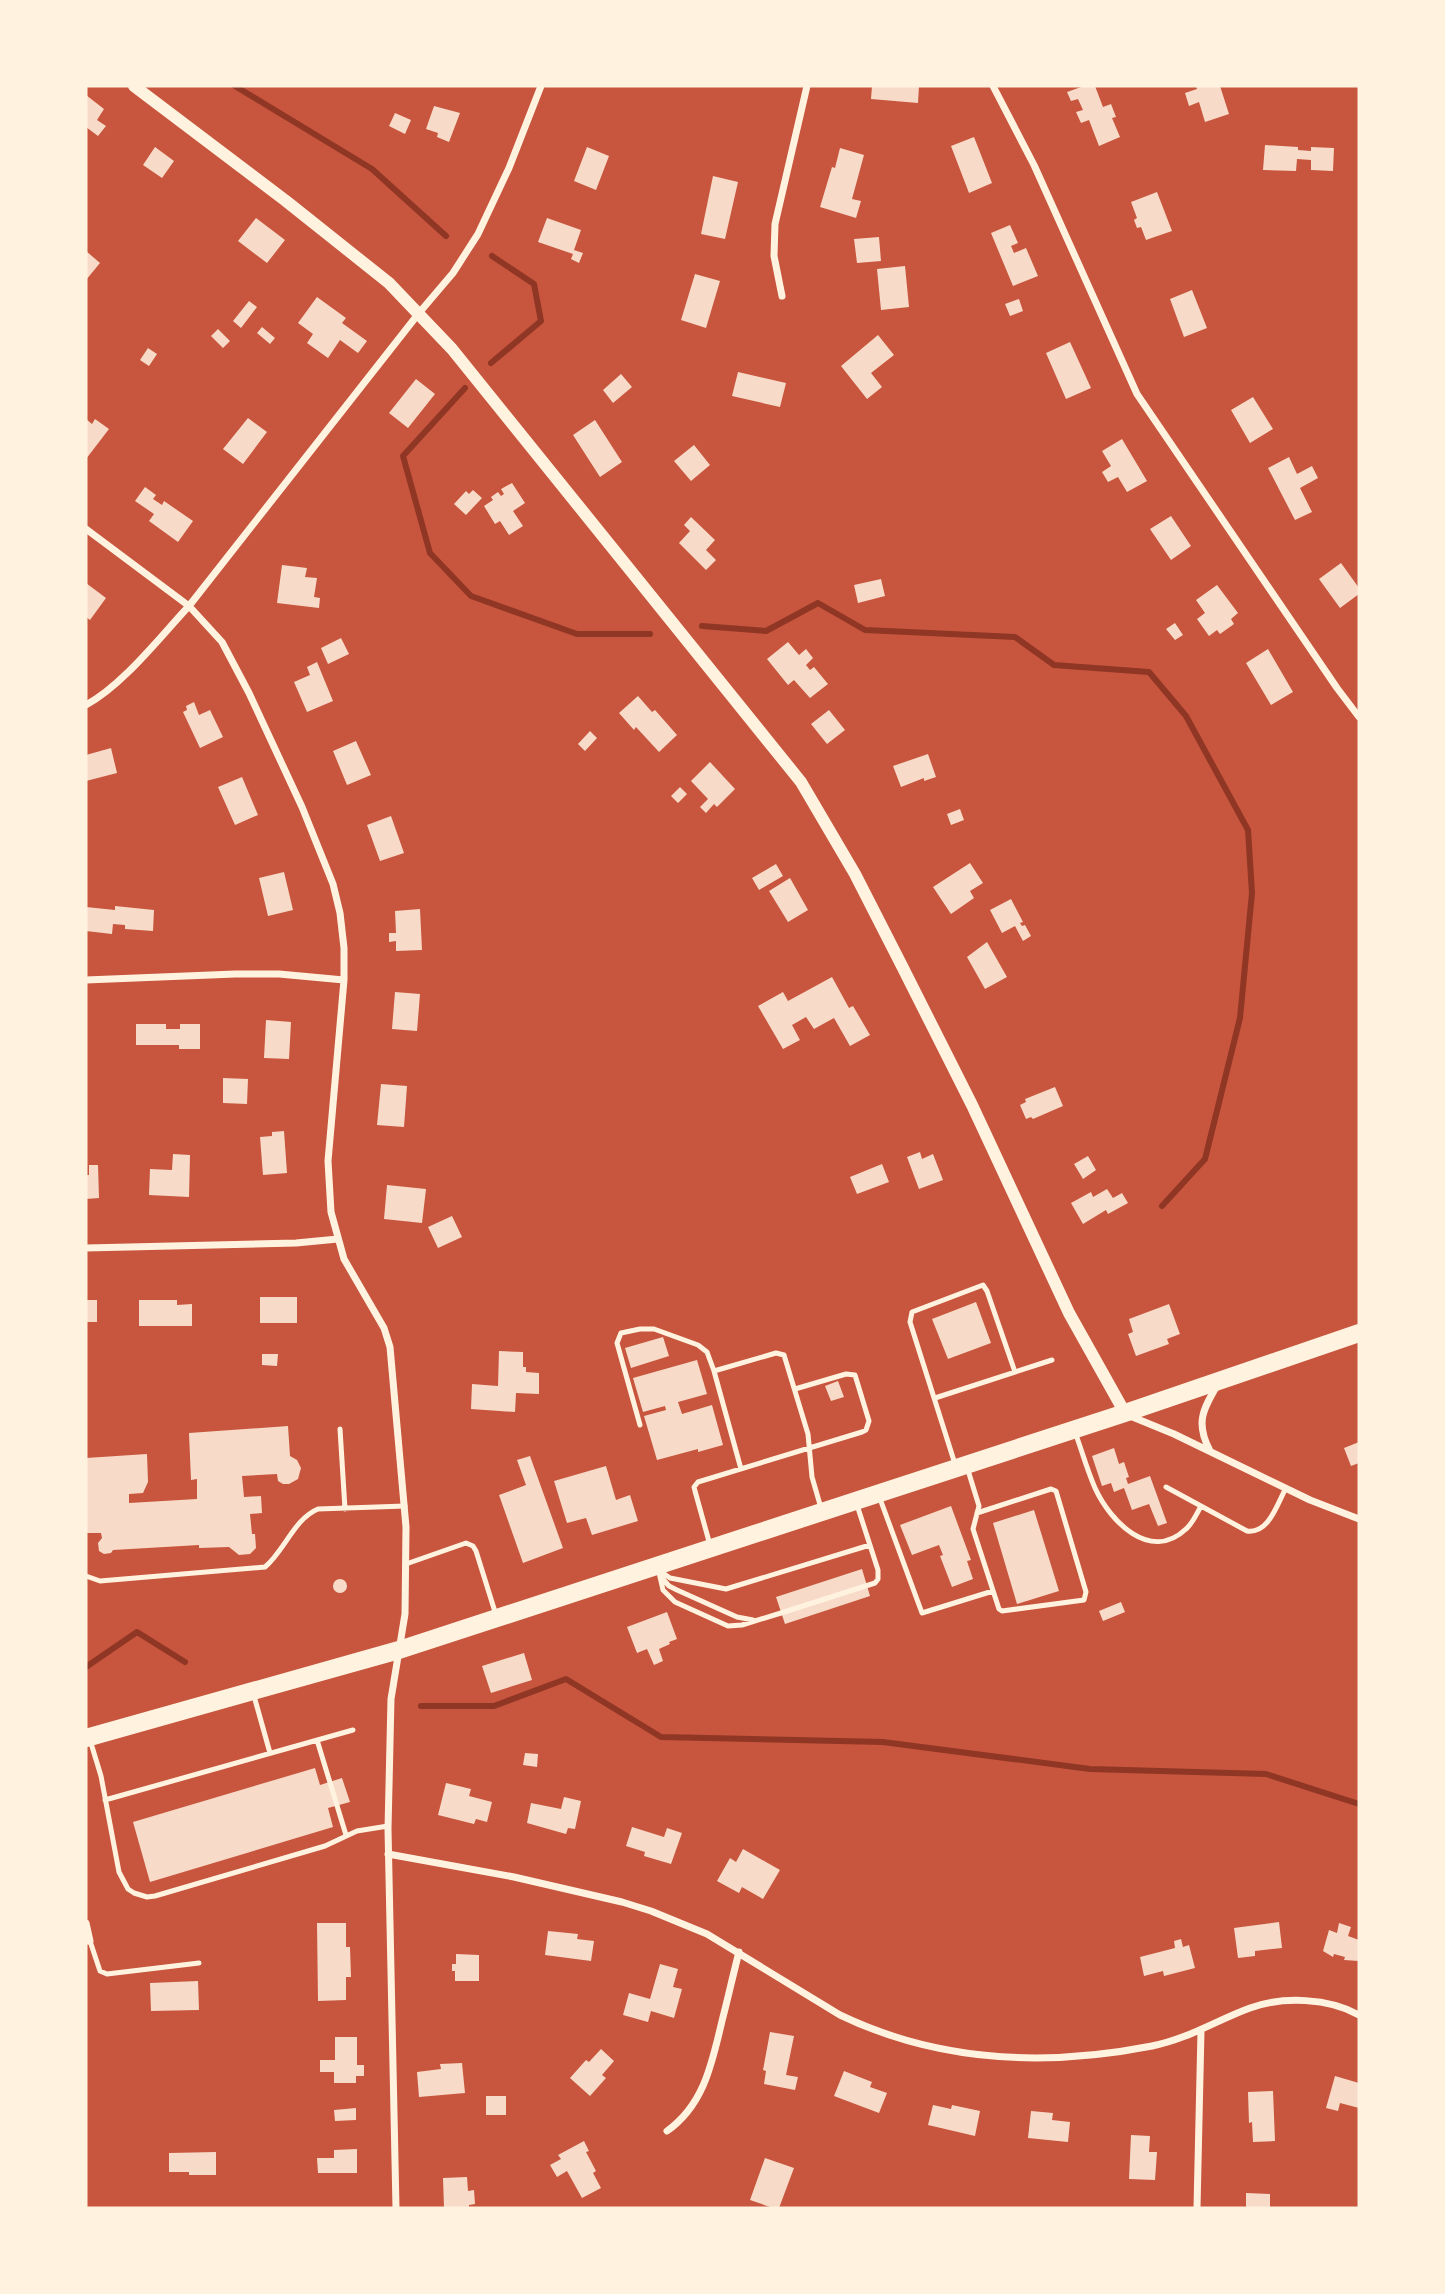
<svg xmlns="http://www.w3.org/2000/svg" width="1445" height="2294" viewBox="0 0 1445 2294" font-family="'Noto Sans',sans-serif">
  <rect width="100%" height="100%" fill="#c8553d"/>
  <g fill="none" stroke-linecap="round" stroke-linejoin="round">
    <path stroke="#8f3625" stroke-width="6" d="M235 86 372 169 446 236
      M491 363 541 321 534 284 492 256
      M465 388 403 456 430 553 471 596 577 634H650
      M702 626 766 631 818 603 865 630 1015 637 1054 665 1149 672 1186 716 1248 830 1252 893 1240 1018 1205 1159 1162 1206
      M86 1667 137 1632 185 1662
      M421 1706H494L566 1679 661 1737 883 1742 1090 1769 1266 1774 1359 1804"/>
  </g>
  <path fill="#f7dbc8" d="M872 86H919L918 103 871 99Z
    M1084 86H1095L1103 107 1111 104 1116 117 1112 118 1120 137 1099 146 1089 120 1081 123 1076 112 1083 110 1078 99 1071 101 1067 92Z
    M1196 86H1220L1229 114 1205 122 1199 102 1189 106 1185 93 1197 89Z
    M86 95 104 109 97 120 106 126 98 136 86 127Z
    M434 106 460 113 449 142 437 137 438 133 426 129Z
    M395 113 411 120 405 134 389 126Z
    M974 137 992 183 969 193 951 146Z
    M1265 145 1298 147V150L1311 151V147L1334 148 1333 171 1311 170V160L1297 159 1296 171 1263 170Z
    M155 147 174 161 162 178 143 165Z
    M587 147 609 156 596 190 574 181Z
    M840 148 864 155 852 199 861 201 856 218 820 207 832 167 835 168Z
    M713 176 738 182 725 239 701 234Z
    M1157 192 1172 231 1146 240 1141 227 1137 228 1134 220 1137 218 1131 202Z
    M256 218 285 240 267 263 238 241Z
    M547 218 581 230 574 250 583 253 579 263 571 259 573 254 538 242Z
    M1010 225 1018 243 1011 246 1014 253 1026 248 1038 276 1013 286 991 233Z
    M879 237 881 261 857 263 854 239Z
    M86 251 100 263 86 280Z
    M905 266 909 307 881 310 877 269Z
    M695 274 720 281 706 328 681 320Z
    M1192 290 1207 328 1184 337 1170 299Z
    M317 297 346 318 342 323 367 341 358 353 340 340 328 358 307 343 313 334 298 323Z
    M1019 299 1023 311 1010 316 1005 304Z
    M249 301 257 307 241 328 233 321Z
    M262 327 275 338 270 344 257 333Z
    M218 329 230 341 223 348 211 336Z
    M878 335 894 355 871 373 882 387 867 399 841 366Z
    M1070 342 1091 388 1066 399 1046 353Z
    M148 348 157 354 149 366 140 360Z
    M738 372 786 383 780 407 732 396Z
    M621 374 632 387 613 403 603 390Z
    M416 379 435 394 408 428 389 413Z
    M1253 397 1273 429 1250 443 1231 410Z
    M248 418 267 432 243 464 223 449Z
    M86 419 92 424 95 419 109 429 86 459Z
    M595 420 622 462 600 477 573 435Z
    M1122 439 1147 481 1127 492 1118 477 1108 482 1102 472 1111 466 1102 451Z
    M694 445 710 465 691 481 674 461Z
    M1289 457 1297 474 1312 466 1318 478 1300 488 1312 512 1295 520 1268 468Z
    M512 483 525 503 513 511 523 526 509 535 500 521 495 524 484 506 493 500 491 497 498 492 501 496 504 494 501 489Z
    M145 487 156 495 153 499 162 505 164 501 193 521 178 542 149 521 154 514 135 501Z
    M473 490 482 498 466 515 454 504 466 491 469 494Z
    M1171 516 1191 546 1171 560 1150 529Z
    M691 517 715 540 706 550 716 560 706 570 679 543 690 531 684 525Z
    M1341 563 1359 588V594L1340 608 1319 579Z
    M282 565 307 568 305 577 317 578 314 597 320 598 319 608 277 603Z
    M881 579 885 596 858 603 854 585Z
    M86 583 106 598 90 620 86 617Z
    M1217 585 1238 613 1231 619 1234 624 1220 634 1217 630 1209 636 1197 619 1205 613 1196 600Z
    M1175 623 1183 635 1175 640 1166 629Z
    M341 638 349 654 328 664 321 648Z
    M788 642 799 655 806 649 813 658 806 665 810 670 814 667 828 684 810 698 794 680 788 685 767 659Z
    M1268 649 1293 692 1271 705 1246 663Z
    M317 662 333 701 307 712 294 682 310 675 307 667Z
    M638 696 652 712 655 710 677 735 659 752 636 727 634 730 619 713Z
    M194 702 199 715 210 710 223 737 200 748 183 712 187 710 186 706Z
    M829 710 845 730 827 744 811 724Z
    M590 731 597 738 585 751 578 744Z
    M356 741 371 775 347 785 333 751Z
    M111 748 117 773 86 781V755Z
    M928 754 936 777 924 781V778L901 787 893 766Z
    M710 762 735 789 717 807 714 804 706 813 700 807 708 799 691 781Z
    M242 777 258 815 235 825 218 787Z
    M680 787 687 794 678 803 671 796Z
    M960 809 964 820 951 825 947 814Z
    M391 816 404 853 380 861 367 825Z
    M970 863 983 883 970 891 974 898 951 914 933 887Z
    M776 864 783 876 759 890 752 878Z
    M284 872 293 910 268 916 259 878Z
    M790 878 808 910 788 922 769 891Z
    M1011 899 1023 922 1020 923 1022 926 1025 925 1031 936 1023 941 1015 926 1002 933 990 910Z
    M115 906 154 910 153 931 125 929V925L113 924 112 934 86 931V907L115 910Z
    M420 909 422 950 396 951V941L389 942V933H396L395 911Z
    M987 942 1007 977 985 989 967 957Z
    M832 977 849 1008 853 1006 870 1035 850 1046 834 1018 814 1029 806 1017 792 1025 800 1040 783 1049 758 1006 783 992 788 1001Z
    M395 992 420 994 417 1031 392 1029Z
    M266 1020 291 1022 289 1059 264 1058Z
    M136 1024H166V1029H180V1024H200V1049H179V1045H136Z
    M223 1078 248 1079 247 1104 223 1103Z
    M381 1084 407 1086 404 1127 377 1125Z
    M1055 1087 1063 1106 1033 1119 1031 1117 1026 1119 1020 1105 1026 1102 1025 1099Z
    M284 1131 287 1173 263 1175 260 1137 272 1136V1132Z
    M920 1152 922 1159 933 1154 943 1180 919 1189 907 1157Z
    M173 1154 190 1155 189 1197 149 1195 150 1169 172 1170Z
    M1088 1156 1096 1170 1083 1179 1074 1164Z
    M882 1164 889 1182 857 1194 850 1177Z
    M89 1165H98L99 1198 86 1199V1175H89Z
    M387 1185 426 1189 422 1223 384 1219Z
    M1107 1189 1113 1198 1122 1193 1128 1203 1108 1214 1106 1210 1083 1224 1071 1203 1091 1192 1093 1197Z
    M452 1216 462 1237 438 1248 428 1227Z
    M260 1297H297V1323H260Z
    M86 1300H97V1322H86Z
    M139 1300H177V1305L192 1304V1326H139Z
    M976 1302 991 1343 948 1359 932 1319Z
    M1169 1304 1180 1334 1167 1339 1169 1344 1136 1356 1128 1334 1133 1332 1129 1319Z
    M663 1337 669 1356 631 1368 625 1348Z
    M499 1351 523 1352V1367H526V1372L539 1373V1394L516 1393 515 1412 471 1409 472 1384 498 1386Z
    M262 1354H278L277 1366 262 1365Z
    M697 1360 707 1394 678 1402 682 1414 712 1405 723 1445 698 1452V1449L657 1460 644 1416 666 1410 665 1406 643 1412 633 1378Z
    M838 1381 844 1397 831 1401 825 1386Z
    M288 1426 290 1456 297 1460 301 1468 298 1479 289 1484H283L278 1481 277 1474 242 1476 244 1497 261 1496 262 1513 250 1514 252 1534H255L256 1548 250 1554 239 1555 229 1547 199 1548V1545L113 1550 111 1553 104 1554 99 1551 98 1543 102 1538 101 1533H86V1458L147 1454 148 1482 143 1493 129 1494V1503L197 1499V1479L191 1480 189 1433Z
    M1359 1442V1463L1351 1466 1344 1448Z
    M1114 1448 1119 1464 1124 1462 1129 1477 1126 1478 1128 1484 1150 1476 1167 1523 1158 1526 1149 1504 1132 1510 1124 1488 1114 1492 1111 1483 1102 1486 1092 1456Z
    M530 1456 563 1548 523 1563 499 1495 526 1485 517 1460Z
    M606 1466 616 1500 630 1495 638 1521 592 1535 586 1518 567 1523 554 1481Z
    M951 1506 971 1560 967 1561 973 1579 952 1587 940 1556 943 1555 939 1545 912 1555 900 1525Z
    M1034 1510 1059 1591 1017 1604 993 1523Z
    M862 1569 870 1596 785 1624 776 1597Z
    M333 1586a7 7 0 1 1 14 0a7 7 0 1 1-14 0Z
    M1121 1602 1125 1612 1103 1621 1099 1611Z
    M667 1612 677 1639 669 1642 670 1644 659 1649 663 1661 654 1665 647 1649 637 1653 627 1627Z
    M524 1653 532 1680 491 1693 482 1666Z
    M525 1753 538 1754 537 1767 523 1765Z
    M315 1768 320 1785 342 1778 350 1802 328 1808 333 1827 150 1882 133 1822Z
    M446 1783 471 1789 469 1796 492 1802 487 1822 476 1819 474 1824 438 1815Z
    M564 1797 581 1801 575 1829 568 1828 566 1834 527 1823 531 1803 561 1809Z
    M632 1827 664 1837 667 1828 682 1833 671 1864 644 1856 645 1852 626 1846Z
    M743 1849 780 1870 763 1899 742 1887 739 1893 717 1881 730 1858 736 1862Z
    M1279 1922 1282 1948 1255 1951V1956L1238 1958 1234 1928Z
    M317 1923H346V1947H350L351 1977H346V2000L318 2001Z
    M1339 1923 1351 1927 1348 1936 1359 1940V1961L1344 1960 1345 1957 1334 1954 1333 1957 1323 1951 1329 1930 1337 1933Z
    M548 1931 578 1934 577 1939 594 1941 591 1961 545 1955Z
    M1181 1939 1183 1947 1189 1945 1195 1968 1164 1976 1163 1971 1144 1976 1140 1957 1175 1948 1174 1941Z
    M456 1954 479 1955V1981H455V1971H452V1964H456Z
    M660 1964 678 1969 673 1987 682 1989 674 2018 651 2011 648 2022 623 2015 629 1993 650 1999Z
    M198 1981 199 2010 151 2011 150 1983Z
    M770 2032 794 2036 786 2075 798 2077 795 2090 764 2084 766 2071 763 2070Z
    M335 2037H357V2065H364V2076H356V2083H334V2072H320V2060H335Z
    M601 2049 614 2061 602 2075 606 2078 590 2096 570 2078 586 2060 589 2062Z
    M462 2063 465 2093 419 2097 417 2072 441 2069 440 2064Z
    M844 2071 872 2082 870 2087 887 2093 879 2113 834 2096Z
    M1335 2076 1359 2083V2108L1340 2103 1338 2111 1326 2108Z
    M1273 2091 1275 2141 1253 2142 1252 2122 1249 2123 1248 2092Z
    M486 2096H506V2115H486Z
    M933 2105 951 2109 952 2105 980 2111 975 2136 928 2125Z
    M356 2108V2120L335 2121 334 2110Z
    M1031 2111 1053 2113 1052 2120 1070 2122 1068 2142 1028 2138Z
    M1131 2135 1150 2136 1149 2152H1157L1155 2180 1129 2179Z
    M584 2141 589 2151 586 2152 596 2171 593 2173 601 2188 582 2198 567 2171 557 2177 550 2165 561 2159 558 2155Z
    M357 2149V2173H318L317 2158H334V2150Z
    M216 2152V2175H189V2172H169V2153Z
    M765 2158 794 2168 779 2208H773L750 2200Z
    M467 2177 468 2191 474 2190 475 2204 469 2205V2208H444L443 2178Z
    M1246 2193 1270 2194V2208H1246Z"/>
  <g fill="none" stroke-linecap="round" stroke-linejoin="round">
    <path stroke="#fff3e0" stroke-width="5" d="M714 1371 776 1353 784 1355 808 1434 812 1477 821 1508
      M935 1398 1052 1360
      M640 1425 617 1343 621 1333 640 1329H654L698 1345 707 1352 714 1371 741 1469
      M340 1429 345 1509
      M1075 1432C1082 1451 1087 1470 1095 1488 1110 1521 1150 1563 1186 1529 1193 1523 1197 1513 1201 1506
      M955 1464 910 1322 912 1312 983 1285 987 1291 1015 1372
      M967 1467 979 1506 973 1529 999 1609 1002 1611 1084 1600 1086 1592 1056 1491 1051 1489 977 1513
      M1166 1487 1247 1531C1269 1534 1277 1504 1286 1488
      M879 1496 922 1613 993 1591
      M710 1545 695 1491 694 1487 698 1482 862 1432 866 1430 869 1421 855 1375 846 1374 795 1389
      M406 1564 466 1543 473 1546 476 1551 496 1615
      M658 1568 663 1590 675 1602 728 1626 742 1625 781 1613 875 1583 878 1579V1570L857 1505
      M660 1571 670 1578 726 1589 870 1545
      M86 1576 100 1581 265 1567C285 1550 294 1519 318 1509L405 1506
      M662 1578 669 1586 677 1590 737 1617 753 1620
      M254 1696 270 1753
      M90 1740 101 1776 119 1872 128 1889 134 1893 147 1897 155 1896 325 1846 357 1831 388 1826
      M317 1740 346 1835
      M105 1800 353 1730
      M86 1942 90 1941 100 1971 107 1974 199 1963"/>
    <path stroke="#fff3e0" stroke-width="7" d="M993 86 1034 165 1137 394 1337 688 1359 717
      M782 296 774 256 775 224 807 86
      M86 529 189 606 222 642 249 693 302 807 333 884 340 913 344 948V980L328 1161 331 1212 344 1259 384 1328 390 1347 406 1527 405 1614 391 1699 388 1829 396 2208
      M86 705C123 685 160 637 189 606L419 313 453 273 478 234 509 168 541 86
      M86 980 235 974H279L344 980
      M86 1248 296 1243 338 1239
      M1130 1416 1174 1434 1310 1500 1359 1519
      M1210 1451C1195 1423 1203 1409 1218 1384
      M388 1854 514 1877 622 1902 651 1911 707 1934 840 2015C940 2063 1045 2067 1152 2046 1188 2039 1217 2020 1250 2008 1283 1996 1329 1998 1359 2015
      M86 1923 90 1941
      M667 2131C704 2105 712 2063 722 2021 728 1998 733 1975 739 1952
      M1197 2208 1201 2031"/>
    <path stroke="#fff3e0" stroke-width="12" d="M134 86 286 201 389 283 452 349 801 782 855 874 903 968 972 1105 1069 1313 1125 1413"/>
    <path stroke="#fff3e0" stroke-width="18" d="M86 1738 399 1650 1125 1413 1359 1333"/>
  </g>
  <rect width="1445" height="2294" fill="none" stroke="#fff3e0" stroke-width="175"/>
</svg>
